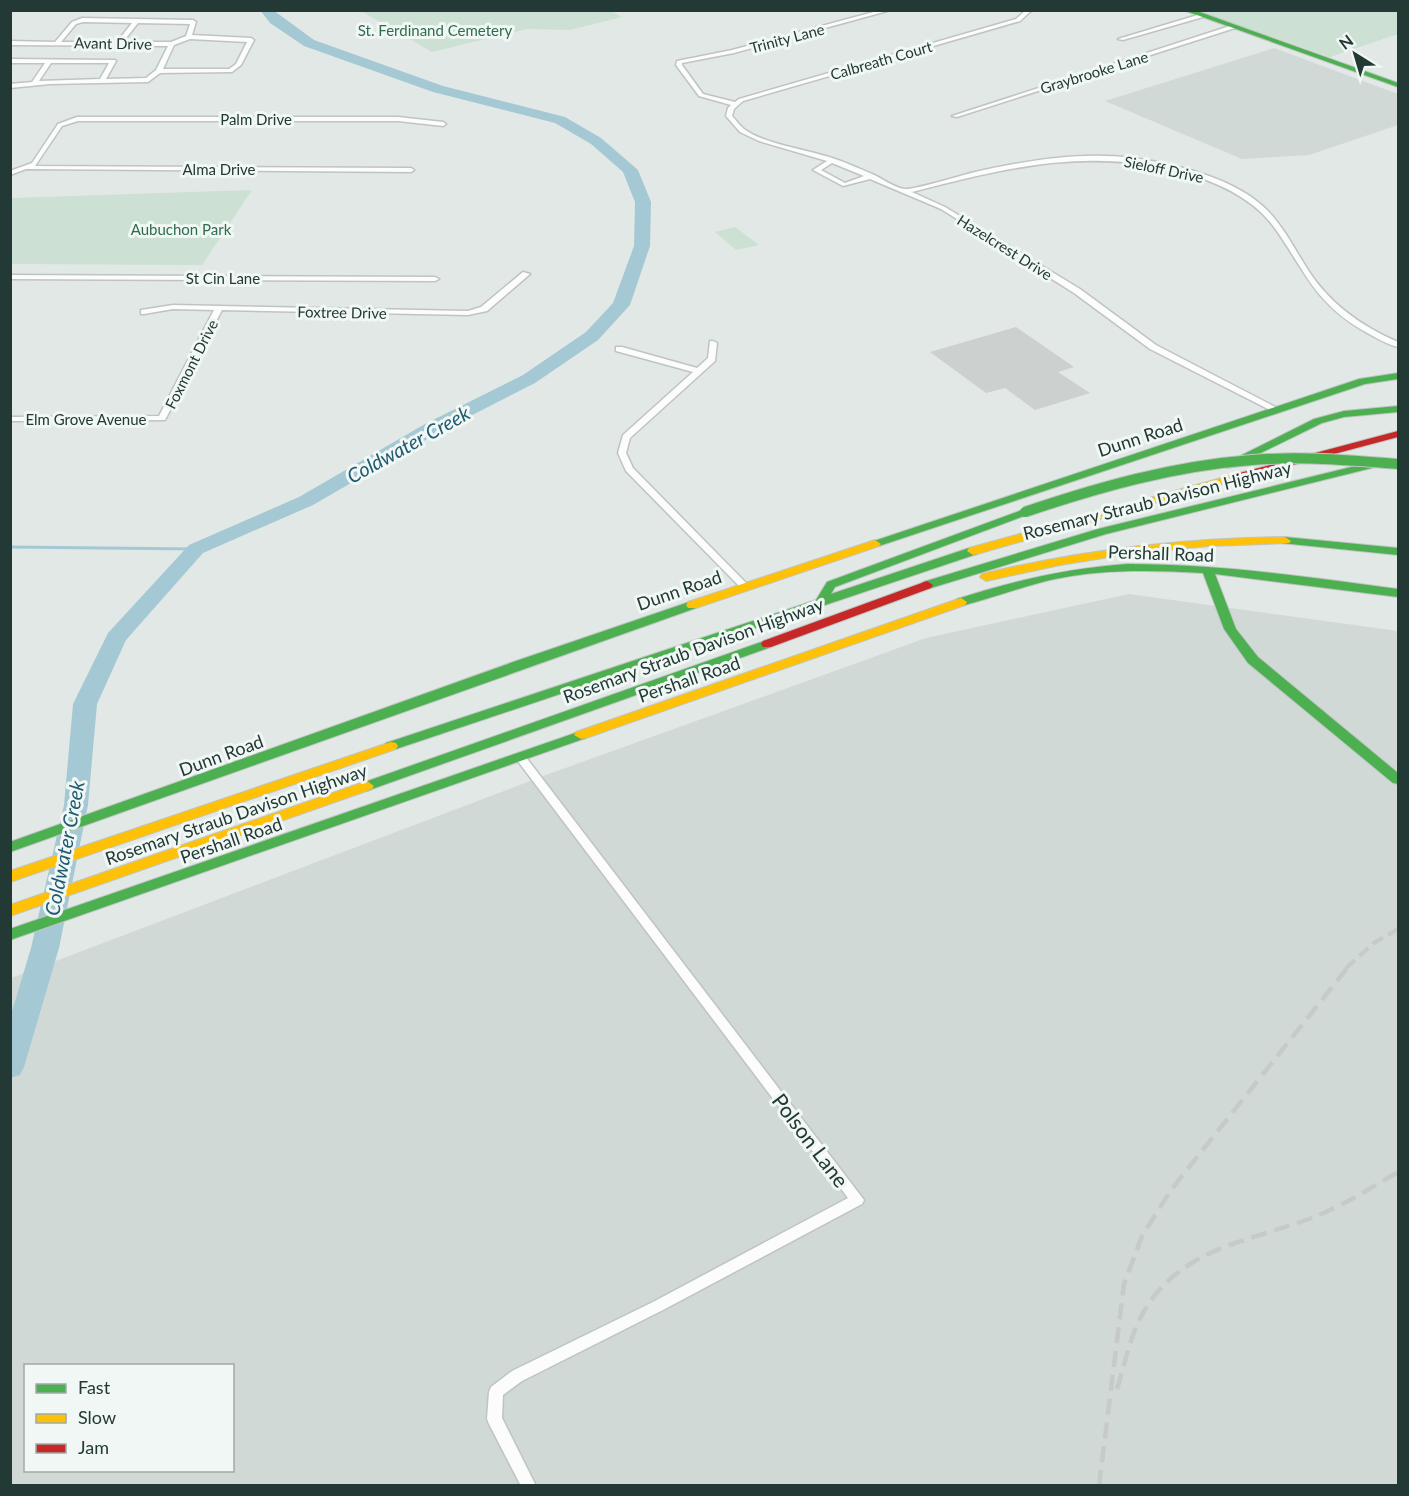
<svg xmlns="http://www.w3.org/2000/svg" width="1409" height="1496" viewBox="0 0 1409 1496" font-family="Lato,sans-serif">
  <rect width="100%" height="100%" fill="#e2e8e5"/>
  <path fill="#d0d9d5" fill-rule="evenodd" d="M1274 48 1398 94V125L1309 155 1242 159 1105 101Z
    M1129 594 1398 631V1485L11 1486V978L546 775 926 638ZM26 1366H232V1470H26Z"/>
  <path fill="#cce0d3" d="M609 10 622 17 570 30 527 29 432 52 361 11Z
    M1199 11H1398V34L1330 57Z
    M252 190 202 265 11 264V198Z
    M735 227 759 245 736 250 715 232Z"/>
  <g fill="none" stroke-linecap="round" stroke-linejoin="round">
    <path stroke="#a5c9d4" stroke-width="3" d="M10 547 196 549"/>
    <path fill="#a5c9d4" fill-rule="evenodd" d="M260 10H273L314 40 443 86 565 117 601 138 638 170 651 202 650 246 630 305 598 340 535 383 439 432 313 505 203 553 126 640 97 704 88 805 59 948 24 1067 20 1075 10 1078V1018L31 948 64 805 73 704 108 633 189 545 299 497 425 424 523 375 586 332 613 303 634 246 635 202 623 172 591 144 555 123 433 92 304 46 270 23Z"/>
  </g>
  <path fill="#ccd1cf" d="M1016 327 1074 367 1058 372 1090 393 1035 410 1005 388 986 393 930 352Z"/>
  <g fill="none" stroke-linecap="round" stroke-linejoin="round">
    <g stroke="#bfc4c2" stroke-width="3">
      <path id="street" d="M881 10H891L734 53 682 63V65L703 94 735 102 739 99 1016 19 1026 10H1032L1020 21 743 101 734 109 732 116C736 120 740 126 744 129 763 144 811 150 835 159 847 163 860 169 872 174 882 178 894 188 905 189 913 190 960 176 971 173 1023 161 1080 151 1133 158 1176 164 1235 178 1267 210 1284 227 1295 250 1308 270 1330 304 1361 326 1398 342V347C1386 344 1373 336 1362 330 1313 301 1305 270 1274 227 1255 201 1225 186 1195 176 1094 145 1010 167 912 192L945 207 1080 289 1156 345 1281 410 1280 412H1274L1150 349 1074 293 941 209 870 179 843 186 813 170 827 161 759 141 740 132 726 116 728 108 731 105 699 96 676 65 677 61 732 50ZM832 163 864 176 845 183 821 170Z
        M1201 14 1204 16 1203 17 1123 40 1118 39Z
        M82 18 193 20 196 22 192 35 251 38 254 40 241 65 232 72 160 73 148 82 50 84 10 88V84L32 82 45 63H10V59L115 60 116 61 106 79 146 78 156 70 168 46 10 45V41L55 42 72 22ZM83 22 132 23 117 42H61L76 24ZM138 23 190 24 186 36 171 42H123ZM190 39 247 42 236 64 229 69H163L174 45ZM51 63H109L100 79 39 81Z
        M1233 25 1236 27 1235 28 957 117 952 116Z
        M77 117H398L443 122 446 124 443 126 398 121H78L62 126 35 166 411 168 414 170 411 172 26 169 10 175V171L32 163 58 124Z
        M523 272 530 274 487 311 468 315 222 310 165 420 10 421V417L159 416 214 310 173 309 144 314H141V310L173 305 468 311 481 307Z
        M10 275 435 277 439 279 435 281 10 279Z
        M710 341H713L717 343 715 361 630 438 626 453 633 468 748 585 750 587 748 589H742L626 471 618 453 623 435 693 372 616 351V347H622L697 368 708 358Z
        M521 755 525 756 864 1200 862 1204 663 1310 522 1381 503 1395 502 1418 536 1486H521L489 1424 487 1419 489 1392 491 1387 512 1371 653 1302 848 1198 517 760 516 758 517 756Z"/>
    </g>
    <g stroke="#bfc5c3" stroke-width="2">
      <path id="fast" d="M1183 10H1194L1398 83V87Z
        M1398 373V379L1365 384 879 546H871L869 544 871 542 1359 379Z
        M1398 406V412L1344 417 1322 423 1232 467 1228 468 1222 465 1314 419 1344 411Z
        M1384 459 1388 460V464L1106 534 931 588 927 589 921 585 923 582 1098 529Z
        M1025 509 1031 512 1029 514 835 587 831 594 969 548H977L979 551 977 554 396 749H386L384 746 386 743 816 600 827 582Z
        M1285 537 1398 548V555L1281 543 1279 541Z
        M1127 564C1219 564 1308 577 1398 589V597L1215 574 1236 629 1258 657 1398 773V784L1393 783 1248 663 1224 629 1203 573C1153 570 1103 569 1055 579 1023 586 993 598 961 606L955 602 957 599C1013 581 1068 568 1127 564Z
        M692 601 696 602 698 605 696 608 10 852V842L516 661Z
        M767 640 771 641 773 644 771 647 372 789 367 791 360 786 362 783Z
        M581 731 588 735 586 738 10 940V929Z"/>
    </g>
    <g stroke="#bfc5c3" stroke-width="2">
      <path id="slow" d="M1236 474 1240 475V479L977 554 973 555 967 551 969 548Z
        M1285 537 1291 541 1289 543 1209 546 1134 553 1060 565 986 581 980 577 982 574C1081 550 1182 538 1285 537Z
        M875 540 881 544 879 546 696 608H688L686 605 688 602Z
        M961 598 967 602 965 605 586 738 581 739 574 735 576 732Z
        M391 742 396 743 398 746 396 749 10 882V871Z
        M367 781 374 786 372 789 10 916V905Z"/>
    </g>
    <g stroke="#bfc5c3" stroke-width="2">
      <path id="jam" d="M1398 431V437L1236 480 1230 477 1232 475Z
        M927 581 933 585 931 588 771 647H763L761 644 763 641Z"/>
    </g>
    <use href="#street" fill="#fbfcfb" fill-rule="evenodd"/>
    <use href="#fast" fill="#4caf50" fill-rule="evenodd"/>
    <use href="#slow" fill="#ffc107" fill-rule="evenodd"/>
    <use href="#jam" fill="#c62828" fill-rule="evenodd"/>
    <path stroke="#c6cac9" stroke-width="4" stroke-dasharray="12 6" stroke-linecap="butt" d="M1346 968 1374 943 1398 929"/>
    <path stroke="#c6cac9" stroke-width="4.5" stroke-dasharray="16 8" stroke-linecap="butt" d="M1117 1389C1126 1361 1130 1333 1146 1308 1183 1248 1249 1241 1309 1219 1341 1207 1369 1189 1398 1172
      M1099 1486 1124 1284 1142 1236 1171 1190 1348 967"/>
    <g stroke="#bcc4c2" stroke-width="12" stroke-linecap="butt">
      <path id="fast-bridge" d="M1025 512C1099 487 1173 466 1252 460 1301 456 1349 460 1398 464"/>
    </g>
    <use href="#fast-bridge" stroke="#4caf50" stroke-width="10"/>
  </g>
  <g text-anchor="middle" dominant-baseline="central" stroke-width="6" stroke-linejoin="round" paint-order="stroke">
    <g font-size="15" fill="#2f6d4d" stroke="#f0f7f4">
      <text x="435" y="30">St. Ferdinand Cemetery</text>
      <text x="181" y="229">Aubuchon Park</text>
    </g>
    <g font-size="15" fill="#223935" stroke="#f0f7f4">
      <text transform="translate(787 38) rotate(-15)">Trinity Lane</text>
      <text transform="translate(113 43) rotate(1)">Avant Drive</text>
      <text transform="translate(881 60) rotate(-16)">Calbreath Court</text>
      <text transform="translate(1094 72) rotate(-17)">Graybrooke Lane</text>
      <text x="256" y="119">Palm Drive</text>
      <text x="219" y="169">Alma Drive</text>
      <text transform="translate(1164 169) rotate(12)">Sieloff Drive</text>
      <text transform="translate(1005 247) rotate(32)">Hazelcrest Drive</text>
      <text x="223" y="278">St Cin Lane</text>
      <text transform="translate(342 312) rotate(1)">Foxtree Drive</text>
      <text transform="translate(191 364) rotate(-63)">Foxmont Drive</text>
      <text x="86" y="419">Elm Grove Avenue</text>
    </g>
    <g font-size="18" fill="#223935" stroke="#f0f7f4">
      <text transform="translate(1140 437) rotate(-18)">Dunn Road</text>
      <text transform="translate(1157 500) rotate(-14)">Rosemary Straub Davison Highway</text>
      <text transform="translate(1161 553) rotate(2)">Pershall Road</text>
      <text transform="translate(679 590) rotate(-19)">Dunn Road</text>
      <text transform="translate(693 650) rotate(-20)">Rosemary Straub Davison Highway</text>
      <text transform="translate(689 679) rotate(-19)">Pershall Road</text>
      <text transform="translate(221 755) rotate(-20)">Dunn Road</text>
      <text transform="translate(236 814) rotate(-19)">Rosemary Straub Davison Highway</text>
      <text transform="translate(231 840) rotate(-19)">Pershall Road</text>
    </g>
    <g font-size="20" font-style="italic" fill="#205b71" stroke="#f0f7f4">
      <text transform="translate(408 444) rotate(-29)">Coldwater Creek</text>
      <text transform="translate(64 848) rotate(-79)">Coldwater Creek</text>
    </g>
    <g font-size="21" fill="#223935" stroke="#f0f7f4">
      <text transform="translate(811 1140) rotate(53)">Polson Lane</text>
    </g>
  </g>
  <rect width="1409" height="1496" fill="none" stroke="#223935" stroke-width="24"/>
  <rect x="24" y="1364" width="210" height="108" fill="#f0f7f4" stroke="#9eaba8" stroke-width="1.5"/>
  <rect x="36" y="1384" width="30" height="9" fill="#4caf50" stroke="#9eaba8" stroke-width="1.5"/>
  <text x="78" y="1394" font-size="18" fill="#223935">Fast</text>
  <rect x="36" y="1414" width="30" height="9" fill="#ffc107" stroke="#9eaba8" stroke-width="1.5"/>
  <text x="78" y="1424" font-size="18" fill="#223935">Slow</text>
  <rect x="36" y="1444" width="30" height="9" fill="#c62828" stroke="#9eaba8" stroke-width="1.5"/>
  <text x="78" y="1454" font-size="18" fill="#223935">Jam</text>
  <g transform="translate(1355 54) rotate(323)" stroke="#f0f7f4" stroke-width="4.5" paint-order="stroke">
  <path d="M0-4.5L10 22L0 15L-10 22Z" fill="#223935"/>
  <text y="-9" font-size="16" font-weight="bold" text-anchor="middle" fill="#223935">N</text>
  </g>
</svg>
